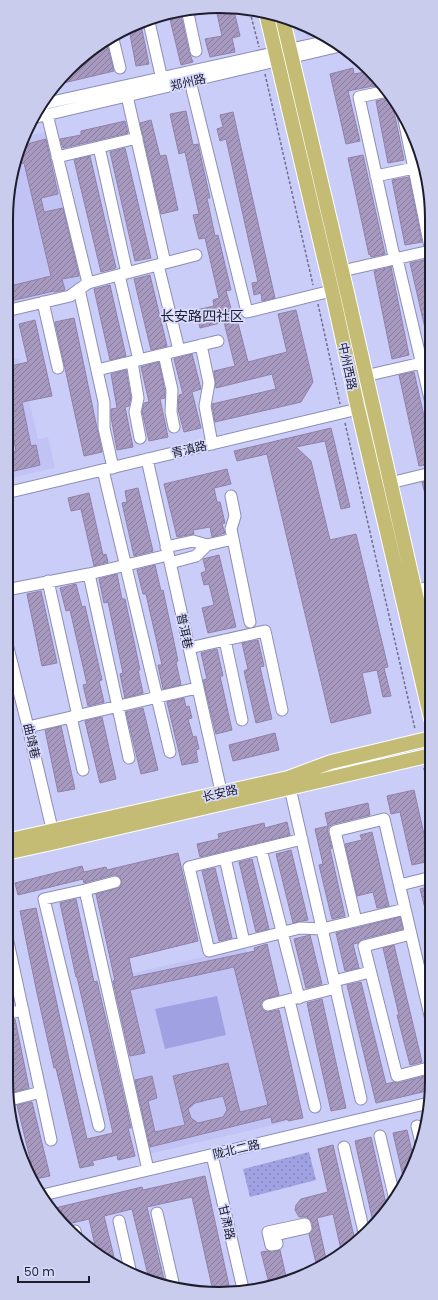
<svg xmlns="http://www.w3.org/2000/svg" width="438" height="1300" viewBox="0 0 438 1300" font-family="Poppins,'Noto Sans SC',sans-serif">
  <defs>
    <pattern id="green-dots" width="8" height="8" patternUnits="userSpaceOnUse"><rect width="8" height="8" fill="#a0a1e3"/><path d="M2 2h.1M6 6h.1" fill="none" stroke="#8283b8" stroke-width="1.8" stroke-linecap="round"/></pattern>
    <pattern id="building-hatch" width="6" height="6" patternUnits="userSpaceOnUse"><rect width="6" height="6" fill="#a899c1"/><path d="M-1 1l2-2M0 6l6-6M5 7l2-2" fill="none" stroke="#887c9d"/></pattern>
  </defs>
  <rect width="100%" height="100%" fill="#cacdf8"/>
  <path fill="#c1c3f5" d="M303 25 323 34 306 37Z
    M46 132 82 279 64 294 6 307V219L13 164 27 136Z
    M19 358 38 439 48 437 55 468 6 479V361Z
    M245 947 286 1122 144 1155 104 980Z"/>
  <path fill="url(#green-dots)" d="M309 1152 316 1180 250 1197 243 1169Z"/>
  <path fill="#a0a1e3" d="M217 996 226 1035 165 1049 155 1009Z"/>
  <path fill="url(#building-hatch)" stroke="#9081a8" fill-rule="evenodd" d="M216 9 234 11 240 36 232 38 235 52 210 57 205 39 222 36Z
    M180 11 189 52 193 62 181 65 169 15Z
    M141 25 149 64 136 66 129 29Z
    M106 40 114 71 55 85 88 56Z
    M353 68 354 74 370 71 379 78 380 85 373 87V86L348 91 360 141 346 144 330 74Z
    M391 97 404 160 388 163 376 101Z
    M186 111 193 145 198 144 210 198H207L215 236 218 235 231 290 226 291 233 315H236L248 362 287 352 278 314 296 310 313 382 301 402 215 422 212 404 276 389 272 374 216 388 214 371 235 366 224 322 200 328 196 310 214 306 213 300 219 298 205 238 199 239 193 215 199 214 185 152 179 154 170 114Z
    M233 112 275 298 262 301 261 293 254 295 252 283 258 282 226 139 220 141 217 129 223 127 220 115Z
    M151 120 160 156 166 155 178 210 161 214 140 123Z
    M125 121 128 133 63 148 60 139 81 135V131Z
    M46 139 58 194 41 198 44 212 63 208 79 276 62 279 65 290 54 292V291L6 302V287L51 276 24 163 13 166 23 145Z
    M125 148 151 258 135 261 110 152Z
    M363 155 385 254 371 257 370 254 369 255 348 158Z
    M90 156 116 268 101 272 74 160Z
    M425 174 430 191V213L422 175Z
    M409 177 422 242 405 245 392 180Z
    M424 260 430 286V337H427L410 263Z
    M391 267 409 355 392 359 374 271Z
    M150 275 167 346 151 350 134 279Z
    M110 285 126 356 110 360 94 289Z
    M74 318 102 452 84 456 55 322Z
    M35 320 52 396 22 402 31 446 36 445 40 465 6 473V454L16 451 9 417H6V367L28 362 19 324Z
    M192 354 201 389 192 392 201 428 184 432 178 409 179 395 183 394 174 359Z
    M159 362 165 392V398L160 399 168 437 149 441 142 411 144 403 149 402 141 367Z
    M126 370 131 398 129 406 125 407 133 447 117 450 111 417V409L117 408 111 374Z
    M414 372 431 447V464L419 466 399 375Z
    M331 428 350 507 341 509 325 441 296 447 311 461 330 540 356 534 388 667 384 668 391 696 383 697 377 670 362 673 371 713 331 723 267 454 237 461 234 451Z
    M227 469 231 484 214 488 217 502H220L225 523 222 524 225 533 212 537 210 527 193 530 194 534 177 537 164 484Z
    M431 480V505L428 506 422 482Z
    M138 488 153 551 134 556 122 503 127 502 125 491Z
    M89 493 103 555 106 554 108 562 94 566 81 509 71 511 68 498Z
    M219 555 236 627 208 633 202 608 214 605 209 584 204 585 201 573 206 571 203 559Z
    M155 565 161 591 163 590 178 661 176 662 181 685 163 689 158 665H162L146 594H143L137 570Z
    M117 574 122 599H125L140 670H138L143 693 125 698 120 674 123 673 108 602 104 603 99 579Z
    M76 584 82 607 85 606 102 680 99 681 104 702 88 706 83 685 87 684 70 610 66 611 60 588Z
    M41 591 57 663 42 666 27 594Z
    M258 640 264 666 260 667 272 719 256 723 244 671 248 669 242 643Z
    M217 649 223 676H220L232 730 216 734 203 680 207 679 201 653Z
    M184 698 186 707 189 706 192 718 188 719 193 737 196 736 199 749 196 750 198 762 182 765 167 702Z
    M143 708 158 770 141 774 126 712Z
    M102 717 116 779 100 783 85 721Z
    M61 726 75 789 58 792 45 730Z
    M275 733 279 750 233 761 229 745Z
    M414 790 430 861 412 865 400 812 391 814 387 796Z
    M368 803 370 815 333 824 328 827V833L332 848 330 849 345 916 332 919 319 865 323 864 315 829 328 826 325 813Z
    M287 822 290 835 200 857 197 844 219 839 218 834 264 823 265 828Z
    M372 832 389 906 377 908 373 892 357 896 345 844 362 840 360 835Z
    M291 850 308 920 293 923 276 854Z
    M178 853 198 941 129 958 133 977 255 951 254 948 267 944 279 995 263 1000 261 1003V1006L263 1010 266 1012 279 1010 303 1118 288 1121V1119L272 1123 271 1117 150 1147 135 1080 152 1076 157 1098 148 1101 155 1132 185 1125 173 1076 228 1063 240 1112 268 1105 234 967 130 990 145 1053 130 1056 113 981H115L96 894 120 887 122 883 120 877 117 875H113L84 883 83 879 18 895 15 883 82 866 84 872 106 867 107 870ZM223 1096 227 1110 223 1117 198 1123 191 1118 188 1109 195 1103Z
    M252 859 269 929 256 932 239 862Z
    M215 868 232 938 219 941 202 871Z
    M432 886V924H429L420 889Z
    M76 899 94 982 97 981 121 1084 131 1128H128L135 1156 118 1160 117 1155 92 1161 94 1165 80 1168 56 1068H54L37 993 20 911 36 908 70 1064 87 1139 113 1133 77 977H76L60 903Z
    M400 917 403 929 362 939 358 943 353 944 359 968 345 971 336 933Z
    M310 935 322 984 306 988 294 939Z
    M394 945 422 1062 410 1065 397 1015H399L383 948Z
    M361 982 386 1084 394 1082 399 1083 432 1074 431 1090 376 1103 347 985Z
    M322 999 346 1108 331 1111 307 1003Z
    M15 1019 29 1088 14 1092 6 1050V1021Z
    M32 1102 50 1176 35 1179 17 1105Z
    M407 1130 414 1160 404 1181 393 1133Z
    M371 1137 387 1208 373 1222 355 1141Z
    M333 1145 355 1241 342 1254 333 1214 317 1218 327 1263 317 1267 309 1234 313 1230 312 1222 307 1217H299L295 1210 296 1205 301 1199 328 1192 318 1149Z
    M205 1176 230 1290 213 1291 192 1197 147 1207 165 1284 149 1279 132 1209 104 1216 116 1265 96 1250 89 1219 64 1225 59 1222 51 1209 142 1187 143 1190Z
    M280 1250 287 1281 274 1287H270L261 1252 267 1251 272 1252Z"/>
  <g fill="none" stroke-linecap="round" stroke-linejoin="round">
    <g stroke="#8c8eb6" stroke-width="13">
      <path id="minor" d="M187 9 196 51
        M149 22 163 84
        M112 35 120 68
        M190 81 247 312 339 289
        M387 91 359 97 393 252 398 263 431 403
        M127 96 165 263
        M43 104 332 40
        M47 114 88 283
        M403 115 430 247
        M37 117 340 46
        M99 147 127 273
        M57 157 137 138
        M376 176 414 168
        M158 265 179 350
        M342 271 430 251
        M119 275 139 360
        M79 289 104 402V428L113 468
        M43 302 58 368
        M6 311 70 296 88 283 196 255
        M201 345 209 383 205 406 212 444
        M164 354 172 390 171 412 174 427
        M132 362 138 398 135 412 140 438
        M97 370 218 341
        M365 376 430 361
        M147 459 223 800
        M103 470 170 752
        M390 483 431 473
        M6 493 366 407
        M231 496 235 516 231 529 250 622
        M207 545 233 539
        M166 547 193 541 207 545 196 556 170 563
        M89 574 129 758
        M48 581 78 716
        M6 590 89 574 168 555
        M415 590 431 587
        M6 640 28 727 54 837
        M225 640 242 720
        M189 648 265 631 282 710
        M71 717 83 770
        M28 727 197 688
        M290 788 361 1099
        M302 839 189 867 209 951 300 928 322 929 405 909
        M261 849 299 998
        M225 858 244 942
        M400 885 432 877
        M85 890 115 882
        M356 921 335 831 384 819 432 1024
        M6 933 51 1140
        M411 934 364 946 397 1076 432 1067
        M334 981 370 972
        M289 1000 315 1107
        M268 1005 336 988
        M6 1014 23 1010
        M10 1100 41 1092
        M99 1126 44 899 85 890 148 1170
        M417 1126 421 1143
        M380 1136 395 1200
        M344 1147 364 1232
        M212 1155 243 1289
        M43 1195 429 1103
        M157 1213 174 1287
        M119 1221 131 1274
        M305 1224 268 1232 271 1245 277 1244 275 1235 306 1228 305 1224
        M75 1231 76 1235"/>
    </g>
    <g stroke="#fff" stroke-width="16">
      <path id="major" d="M266 13 332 291 358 409 431 719
        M282 16 346 288 431 661
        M6 841 288 778 331 762 431 738
        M6 853 56 842 431 755"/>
    </g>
    <path stroke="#6d6f8b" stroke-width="1.5" stroke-dasharray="3 2" stroke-linecap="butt" d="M250 12 259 47
      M265 74 313 285
      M318 304 340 404
      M345 423 415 729
      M424 768 431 799"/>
    <use href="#minor" stroke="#fff" stroke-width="11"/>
    <use href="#major" stroke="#c4bc75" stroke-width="14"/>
  </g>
  <g text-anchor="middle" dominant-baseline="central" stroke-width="3.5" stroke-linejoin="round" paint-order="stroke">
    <g font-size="12" fill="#1d1d2d" stroke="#d9dbfe">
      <text transform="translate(188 82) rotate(-13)">郑州路</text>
      <text transform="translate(348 366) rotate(78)">中州西路</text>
      <text transform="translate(189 449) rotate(-13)">青滇路</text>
      <text transform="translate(185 631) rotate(78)">普洱巷</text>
      <text transform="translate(32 741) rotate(77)">曲靖巷</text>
      <text transform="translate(220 793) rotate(-13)">长安路</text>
      <text transform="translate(236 1149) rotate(-13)">陇北二路</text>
      <text transform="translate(227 1222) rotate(77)">甘肃路</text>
    </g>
    <g font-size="14" fill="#1d1d2d" stroke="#d9dbfe">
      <text x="202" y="316">长安路四社区</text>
    </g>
  </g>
  <path d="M0 0H438V1300H0ZM219 13H219A206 206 0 0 1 425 219V1081A206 206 0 0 1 219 1287H219A206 206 0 0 1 13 1081V219A206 206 0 0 1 219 13Z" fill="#cacced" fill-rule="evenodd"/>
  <path fill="none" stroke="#1d1d2d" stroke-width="2" d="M219 13H219A206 206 0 0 1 425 219V1081A206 206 0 0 1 219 1287H219A206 206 0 0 1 13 1081V219A206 206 0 0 1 219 13Z"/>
  <path d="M18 1276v6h71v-6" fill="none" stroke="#1d1d2d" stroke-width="2"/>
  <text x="24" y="1276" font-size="12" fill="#1d1d2d" stroke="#d9dbfe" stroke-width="3" paint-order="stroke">50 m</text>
</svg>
